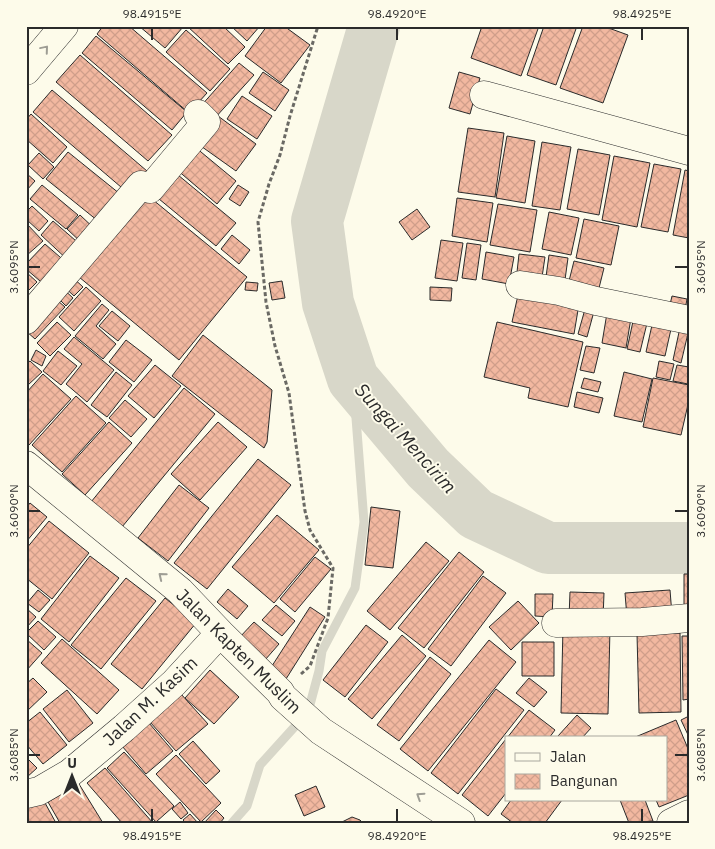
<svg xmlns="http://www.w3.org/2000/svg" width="715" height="849" viewBox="0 0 715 849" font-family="'IBM Plex Sans',sans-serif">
  <defs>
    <pattern id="building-cross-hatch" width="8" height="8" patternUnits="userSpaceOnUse" patternTransform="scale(1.25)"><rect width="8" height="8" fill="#f2b8a0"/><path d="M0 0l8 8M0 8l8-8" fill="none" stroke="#d09e8a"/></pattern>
  </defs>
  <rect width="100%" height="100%" fill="#fdfbea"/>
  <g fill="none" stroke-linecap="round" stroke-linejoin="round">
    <path stroke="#d8d7c9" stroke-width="9" d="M232 823 247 806 260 765 308 712 319 671 322 651 355 588 364 522 353 379"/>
    <path stroke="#d8d7c9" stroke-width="52" d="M374 26 317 221 328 303 353 379 428 468 476 514 548 548H689"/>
  </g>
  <path fill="url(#building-cross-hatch)" stroke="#2b2b2b" d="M103 26H129L207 93 189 113 97 34Z
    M139 26H182L183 27 165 48Z
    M187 26H223L245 47 228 64Z
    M231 26H260L247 41Z
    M267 26H284L310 45 281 83 245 56Z
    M482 26H539L521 76 471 58Z
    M544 26H577L556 85 527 75Z
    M583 26H603L628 35 603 103 560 88Z
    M186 30 230 69 210 91 166 52Z
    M96 36 187 112 172 130 82 53Z
    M80 55 172 135 148 161 56 82Z
    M239 63 254 75 214 119 200 107Z
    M263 72 289 90 275 111 249 93Z
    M459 72 480 78 470 114 449 108Z
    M52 90 147 171 128 193 33 112Z
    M242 96 272 116 257 139 227 119Z
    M31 114 67 147 53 163 26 139V120Z
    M218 116 256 144 236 171 198 144Z
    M468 128 504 133 495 197 458 192Z
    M507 136 535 141 525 203 496 198Z
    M542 142 571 147 560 210 532 206Z
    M195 147 236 181 217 204 176 169Z
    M578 149 610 155 599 215 567 209Z
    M68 152 125 198 103 225 46 179Z
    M39 153 54 167 43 179 28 165Z
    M614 156 650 163 637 227 602 220Z
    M654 164 681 169 668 232 641 227Z
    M172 170 236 223 216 246 153 194Z
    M685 170 689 171V238L673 235Z
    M26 173 35 181 26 191Z
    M42 185 78 215 66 229 30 199Z
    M238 185 249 192 240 206 229 199Z
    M141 190 247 277 179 360 73 272Z
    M457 198 493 203 487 242 452 236Z
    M498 204 537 210 530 252 490 245Z
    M32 206 48 221 39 231 26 219V212Z
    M417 209 430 227 412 240 399 222Z
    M549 212 579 218 571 255 542 249Z
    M80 215 97 231 84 245 67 229Z
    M584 219 619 226 611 265 576 258Z
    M53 221 83 247 70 262 41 235Z
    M26 223 43 241 26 256Z
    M232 235 250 250 239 264 221 249Z
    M441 240 463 243 457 281 435 278Z
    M467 243 481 245 476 280 462 278Z
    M45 244 68 264 47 287 26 269V264Z
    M486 252 514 257 509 284 482 279Z
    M519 254 545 257 541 284 516 281Z
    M549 255 568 258 564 287 545 284Z
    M574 261 604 268 597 296 567 289Z
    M26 272 37 282 26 293Z
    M69 274 83 287 74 296 61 284Z
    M282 281 285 298 272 300 269 283Z
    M246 282 258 283 257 291 245 290Z
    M60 286 73 298 66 306 53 293Z
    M520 286 580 298 574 334 512 322Z
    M86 287 101 301 74 331 59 317Z
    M430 287 452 288 451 301 430 300Z
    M51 295 65 307 35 339 26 331Z
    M672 296 687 299 684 316 668 313Z
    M587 302 596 304 587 337 578 334Z
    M102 304 109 310 96 326 116 344 103 359 75 336Z
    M608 307 632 312 626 348 602 343Z
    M112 311 130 326 118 341 99 326Z
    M635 312 649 315 640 352 627 349Z
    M654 316 673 320 665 356 646 352Z
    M57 322 71 335 50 356 37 343Z
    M497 322 583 342 568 407 528 398 530 388 484 377Z
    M681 323 689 329 681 363 673 360Z
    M203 335 272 390 267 442 264 448 172 376Z
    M74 337 114 370 87 402 66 384 82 364 64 349Z
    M126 340 152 360 134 382 109 362Z
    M586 346 600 348 594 373 580 370Z
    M36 350 46 356 42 366 31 360Z
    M58 351 77 366 61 385 43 371Z
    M30 361 42 372 28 385 26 384V364Z
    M659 361 674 364 670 380 656 377Z
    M155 365 181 386 154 418 128 396Z
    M677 365 689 367 688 384 673 381Z
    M116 372 132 385 107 417 91 405Z
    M624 372 652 379 642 422 614 416Z
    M43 374 71 399 29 445 26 443V393Z
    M584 378 601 382 598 392 581 388Z
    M653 378 689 385V400L681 435 643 427Z
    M184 388 215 414 122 527 91 502Z
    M577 392 603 398 599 413 574 407Z
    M76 396 106 423 62 472 32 445Z
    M125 400 147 419 131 437 109 418Z
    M109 422 132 443 85 495 62 474Z
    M218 422 247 447 200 500 171 474Z
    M258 459 291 485 207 589 174 563Z
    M179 485 209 508 168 561 138 538Z
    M30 503 47 517 26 542V508Z
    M371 507 400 511 393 568 365 565Z
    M277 515 319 550 274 603 232 567Z
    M49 521 89 553 52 599 26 578V549Z
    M426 542 449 561 390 630 367 611Z
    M459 552 484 572 424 648 398 628Z
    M90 556 119 578 69 642 41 619Z
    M315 557 331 569 295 612 280 599Z
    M684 574H689V608H684Z
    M483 576 506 593 451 666 428 649Z
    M126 578 156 601 101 669 71 645Z
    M228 589 248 606 237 619 217 602Z
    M38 590 50 600 39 612 27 603Z
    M670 590 672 615 627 618 625 593Z
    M570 592 604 593 603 619 569 618Z
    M535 594H553L552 617 535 616Z
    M165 598 196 623 142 689 111 664Z
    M518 601 539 623 511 650 489 627Z
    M276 605 295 621 282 636 262 620Z
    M310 607 325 617 286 679 270 669Z
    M26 608 36 617 26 628Z
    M38 621 56 637 44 650 26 633Z
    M254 622 279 644 265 660 239 638Z
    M366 625 388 642 345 697 323 680Z
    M563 627 610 628 608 714 561 713Z
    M680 633 681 712 639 713 637 634Z
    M402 635 426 656 372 719 348 699Z
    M682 636H689V699L683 700Z
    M26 639 42 653 26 671Z
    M62 639 119 690 97 714 41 663Z
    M489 640 516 662 428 771 400 749Z
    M522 642H554V676H522Z
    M430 657 451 674 399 741 377 725Z
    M210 670 239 697 214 724 185 698Z
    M33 678 47 692 26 712V684Z
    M529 678 547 692 534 707 516 693Z
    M496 689 524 710 458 794 431 773Z
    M67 690 93 723 69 742 43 709Z
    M181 694 208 724 176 751 150 722Z
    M529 710 555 730 549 738H507Z
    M40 712 67 745 43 764 26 744V723Z
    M577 715 591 728 582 738H560L558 736Z
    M689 716V737L681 720Z
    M676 720 689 751V795L659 807 656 800H666V738H633Z
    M149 723 173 751 146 774 122 746Z
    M506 739V793L488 816 462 795Z
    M193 741 220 771 206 784 179 754Z
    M124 752 174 806 156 822 107 768Z
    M176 755 221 803 201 822 156 774Z
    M26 757 37 768 26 778Z
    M105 768 153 823H122L87 783Z
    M79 784 103 823H60L48 802Z
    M316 786 325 807 304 816 295 795Z
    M511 800H562L545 823H513L501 814Z
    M620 800H645L653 821 629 823Z
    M44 801 56 823H26V805Z
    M180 802 188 813 181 819 172 809Z
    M216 810 224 818 220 823H204Z
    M190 814 198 823H186L183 820Z
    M352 817 360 820 363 823H340Z"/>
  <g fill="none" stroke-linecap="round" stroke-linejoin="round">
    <g stroke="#2b2b2b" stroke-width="29">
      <path id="minor" d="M484 95 689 151
        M520 285 559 291 596 301 689 320
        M26 320 141 185 150 189 206 122 198 114
        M26 465 180 591 220 633 280 692 283 697 321 731 461 823
        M556 623 642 622 689 618
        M26 794 39 791 70 773 124 728 174 683 220 633"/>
    </g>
    <g stroke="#2b2b2b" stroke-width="29">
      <path id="major" d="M26 71 64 26
        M671 823 689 814"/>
    </g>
    <path stroke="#6a6964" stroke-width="3" stroke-dasharray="4 2.5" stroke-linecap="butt" d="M301 674 310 666 328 618 333 568 310 530 305 511 289 393 275 346 266 302 258 222 269 184 280 155 290 116 318 26"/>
    <use href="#minor" stroke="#fdfbea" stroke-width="28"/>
    <use href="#major" stroke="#fdfbea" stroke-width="28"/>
  </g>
  <defs><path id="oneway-chevron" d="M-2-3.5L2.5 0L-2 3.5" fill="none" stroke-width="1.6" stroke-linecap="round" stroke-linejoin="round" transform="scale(1.25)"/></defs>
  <g stroke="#9e9d94">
    <use href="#oneway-chevron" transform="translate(45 49) rotate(-50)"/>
    <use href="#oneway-chevron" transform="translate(162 576) rotate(-141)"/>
    <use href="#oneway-chevron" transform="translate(420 796) rotate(-147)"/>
  </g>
  <path fill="none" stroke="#2b2b2b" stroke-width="2" d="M152 28V40M397 28V40M642 28V40M28 267H40M675 267H688M28 511H40M675 511H688M28 755H40M675 755H688M152 809V822M397 809V822M642 809V822"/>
  <g text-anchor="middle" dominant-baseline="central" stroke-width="4" stroke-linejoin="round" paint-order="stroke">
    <g font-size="18" fill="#2b2b2b" stroke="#fdfbea">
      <text transform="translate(239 651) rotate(45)">Jalan Kapten Muslim</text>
      <text transform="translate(150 701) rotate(-43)">Jalan M. Kasim</text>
    </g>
    <g font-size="19" font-style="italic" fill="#2b2b2b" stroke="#fdfbea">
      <text transform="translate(406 438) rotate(48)">Sungai Mencirim</text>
    </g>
  </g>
  <rect width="715" height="849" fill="none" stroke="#fdfbea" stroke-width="55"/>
  <rect x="505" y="736" width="162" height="65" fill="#fdfbea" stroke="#a9a89e"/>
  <rect x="515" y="753" width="25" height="8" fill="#fdfbea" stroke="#a9a89e"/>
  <text x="550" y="762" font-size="15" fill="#2b2b2b">Jalan</text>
  <rect x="515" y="774" width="25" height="15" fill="url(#building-cross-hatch)" stroke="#a9a89e"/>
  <text x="550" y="786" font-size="15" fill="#2b2b2b">Bangunan</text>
  <g transform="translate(72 776)" stroke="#fdfbea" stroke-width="4" paint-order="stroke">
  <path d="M0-4L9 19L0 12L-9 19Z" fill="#2b2b2b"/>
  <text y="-8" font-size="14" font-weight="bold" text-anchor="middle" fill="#2b2b2b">U</text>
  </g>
  <rect x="28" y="28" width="660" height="794" fill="none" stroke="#2b2b2b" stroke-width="2"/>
  <g font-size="12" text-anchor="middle" fill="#2b2b2b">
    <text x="152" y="18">98.4915°E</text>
    <text x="397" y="18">98.4920°E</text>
    <text x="642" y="18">98.4925°E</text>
    <text transform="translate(14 267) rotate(-90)" y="4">3.6095°N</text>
    <text transform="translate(701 267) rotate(-90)" y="4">3.6095°N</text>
    <text transform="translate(14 511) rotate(-90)" y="4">3.6090°N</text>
    <text transform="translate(701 511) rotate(-90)" y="4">3.6090°N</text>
    <text transform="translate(14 755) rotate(-90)" y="4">3.6085°N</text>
    <text transform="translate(701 755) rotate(-90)" y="4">3.6085°N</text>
    <text x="152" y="840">98.4915°E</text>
    <text x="397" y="840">98.4920°E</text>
    <text x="642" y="840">98.4925°E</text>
  </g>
</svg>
